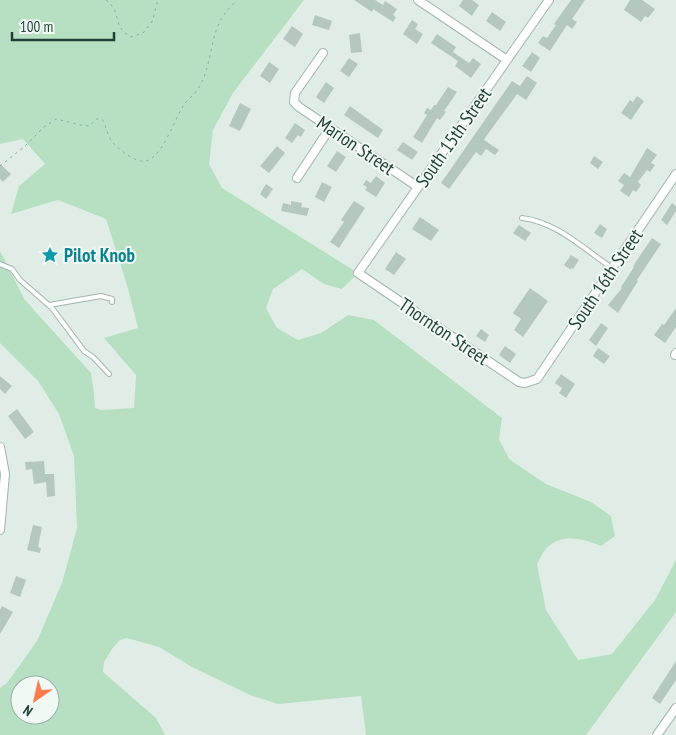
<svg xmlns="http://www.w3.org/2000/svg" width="676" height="735" viewBox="0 0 676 735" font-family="'PT Sans Narrow',sans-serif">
  <rect width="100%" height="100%" fill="#e0ede7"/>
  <path fill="#b7e0c3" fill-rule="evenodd" d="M0 0H304L233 93 213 130 209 164 222 188 358 273 342 289 324 284 302 269 273 289 266 308 277 328 298 340 321 333 348 315 374 320 502 418 499 439 509 459 546 484 591 502 611 516 615 536 601 546C584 539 563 533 548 547 543 551 540 559 537 564L546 610 578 660 612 654 655 600 676 560V612L586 735H366L361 696 278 704 250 695 192 667 159 647 127 638 120 640 112 649 104 662 103 672 156 718 165 735H0V688L7 683 37 641 62 583 77 528 74 456 59 414 38 381 0 343V251L25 300 91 373 94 393 95 408 102 410 134 408 136 375 104 338 138 328 127 285 106 219 58 200 11 214 19 186 45 164 23 139 0 144ZM20 685H50V715H20Z"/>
  <path fill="#b5c8c0" d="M354 0H375L383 5 385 1 397 9 393 15 396 17 393 22 373 9 372 12Z
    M463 0H472L479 5 472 16 459 6Z
    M571 0H585L572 19 577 22 572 29 567 25 550 51 538 43 543 36 547 38 556 25 554 24Z
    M630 0H642L655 9 648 18 645 16 641 22 624 10Z
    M492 12 506 22 500 31 486 21Z
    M315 15 332 21 329 30 312 25Z
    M412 20 418 24 415 29 423 34 417 44 403 34Z
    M292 26 303 34 295 47 283 39Z
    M360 33 362 52 351 53 349 35Z
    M437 34 456 47 453 52 469 63 473 58 481 64 471 78 455 66 458 61 431 43Z
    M532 52 540 58 531 72 522 66Z
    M349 58 358 64 349 77 340 71Z
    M269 62 279 69 270 83 260 76Z
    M527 76 537 83 526 100 517 94 485 138 484 140 499 150 495 155 486 149 481 156 476 152 449 189 441 183 512 81 520 86Z
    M326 82 334 88 324 103 316 97Z
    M448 87 457 92 444 111 446 112 440 120 437 118 422 143 413 137 427 115 424 113 427 108 431 110 434 105H436Z
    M637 96 644 101 631 120 621 113 630 100 633 102Z
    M240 103 251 109 240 131 229 126Z
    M350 106 383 130 378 138 344 115Z
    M295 123 305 130 301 137 298 135 292 143 285 138Z
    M403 142 418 152 412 160 397 150Z
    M277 146 285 153 269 173 260 166Z
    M647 148 657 155 651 163 655 165 650 172 647 170 638 182 641 185 636 192 633 190 629 197 620 191 624 185 618 181 624 173 630 177Z
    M337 151 346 157 336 172 327 166Z
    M594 156 603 162 598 169 590 163Z
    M0 164 11 174 3 182 0 179Z
    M376 176 385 183 376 197 365 190 367 187 363 185 366 180 371 183Z
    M322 182 332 187 324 202 315 197Z
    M266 184 273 189 266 199 260 194Z
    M291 201 302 203 301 207 309 208 307 216 281 211 283 203 291 205Z
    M354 201 365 208 339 248 330 242 344 222 341 220Z
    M672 203 676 206V211L667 225 661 220Z
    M420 217 439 230 431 241 412 229Z
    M600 224 607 229 602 238 594 233Z
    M519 225 531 233 525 241 513 233Z
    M652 238 661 244 637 280 638 281 618 313 608 305 622 288 621 287 634 267 633 266Z
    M396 252 406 259 394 275 385 269Z
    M571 255 579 260 573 269 571 268V270L564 265Z
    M530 288 548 301 523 337 514 330 521 319 513 313Z
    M676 308V327L665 343 654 335 662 324 664 325Z
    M601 323 608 328 596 346 589 340Z
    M481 329 489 335 485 342 476 336Z
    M505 346 516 354 510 363 499 355Z
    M598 348 610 356 604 364 593 356Z
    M561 374 575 384 566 398 559 393 562 388 555 383Z
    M0 376 12 386 5 394 0 389Z
    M17 409 34 432 25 439 8 416Z
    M44 461 45 474H54L55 496 47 497 46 482 34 484 32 469 26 470 25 462Z
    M33 525 42 527 38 547 41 548 40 553 27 550Z
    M16 576 26 580 20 597 10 593Z
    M2 606 13 612 0 634V610Z
    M676 661V680L660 704 652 698Z"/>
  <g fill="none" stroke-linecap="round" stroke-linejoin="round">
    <g stroke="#a2b5af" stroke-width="6">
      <path id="service" d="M522 218C557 222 584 249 612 268
        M0 264 12 269 20 280 52 308 84 351 93 357 109 374
        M49 305 101 296 112 299V302"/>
    </g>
    <g stroke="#a2b5af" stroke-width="10">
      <path id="minor" d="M418 0 507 60
        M549 0 358 273 519 382 525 383 537 379 676 174
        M323 53 295 93 294 102 299 107 418 187
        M297 178 330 128
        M675 355 676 353
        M0 447 5 474 0 530
        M657 735 676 708"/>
    </g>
    <path stroke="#7eb3a3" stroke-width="1" stroke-dasharray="2.5 4" stroke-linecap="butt" d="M106 0C123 13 111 26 131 37L143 33 152 22 158 0
      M0 166 24 147 44 127 56 119 81 125 89 126 96 119H102C106 126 107 134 111 140 116 148 137 164 146 161 162 157 174 121 182 108 186 100 195 95 199 87 210 69 210 47 217 28 221 17 229 8 237 0"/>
    <use href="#service" stroke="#fff" stroke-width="4"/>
    <use href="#minor" stroke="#fff" stroke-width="8"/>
  </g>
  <defs>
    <g id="sight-bare" transform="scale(1.35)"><path d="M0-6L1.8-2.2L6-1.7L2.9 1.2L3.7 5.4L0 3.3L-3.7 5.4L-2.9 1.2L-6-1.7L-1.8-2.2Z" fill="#0f9aa8" stroke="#f1f9f5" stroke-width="2.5" paint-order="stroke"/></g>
  </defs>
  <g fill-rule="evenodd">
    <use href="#sight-bare" x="50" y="255"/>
  </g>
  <g text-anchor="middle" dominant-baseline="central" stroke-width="4" stroke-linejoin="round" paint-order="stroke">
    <g font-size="19" fill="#1f3f37" stroke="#f1f9f5">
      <text transform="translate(453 137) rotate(-55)">South 15th Street</text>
      <text transform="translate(356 145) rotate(34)">Marion Street</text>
      <text transform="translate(605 279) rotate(-56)">South 16th Street</text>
      <text transform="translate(444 331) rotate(34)">Thornton Street</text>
    </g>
    <g font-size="19" font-weight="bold" fill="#0d838f" stroke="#f1f9f5" text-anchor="start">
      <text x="64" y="255">Pilot Knob</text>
    </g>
  </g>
  <g transform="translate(35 700) rotate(214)"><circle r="24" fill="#f1f9f5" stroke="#9dafa9"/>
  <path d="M0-4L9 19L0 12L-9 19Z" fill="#fe7c4d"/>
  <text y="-8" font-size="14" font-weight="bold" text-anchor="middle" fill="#1f3f37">N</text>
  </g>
  <path d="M12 32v8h102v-8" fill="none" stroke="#1f3f37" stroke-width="2.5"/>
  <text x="20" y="32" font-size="15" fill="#1f3f37" stroke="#f1f9f5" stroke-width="4" paint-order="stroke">100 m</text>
</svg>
